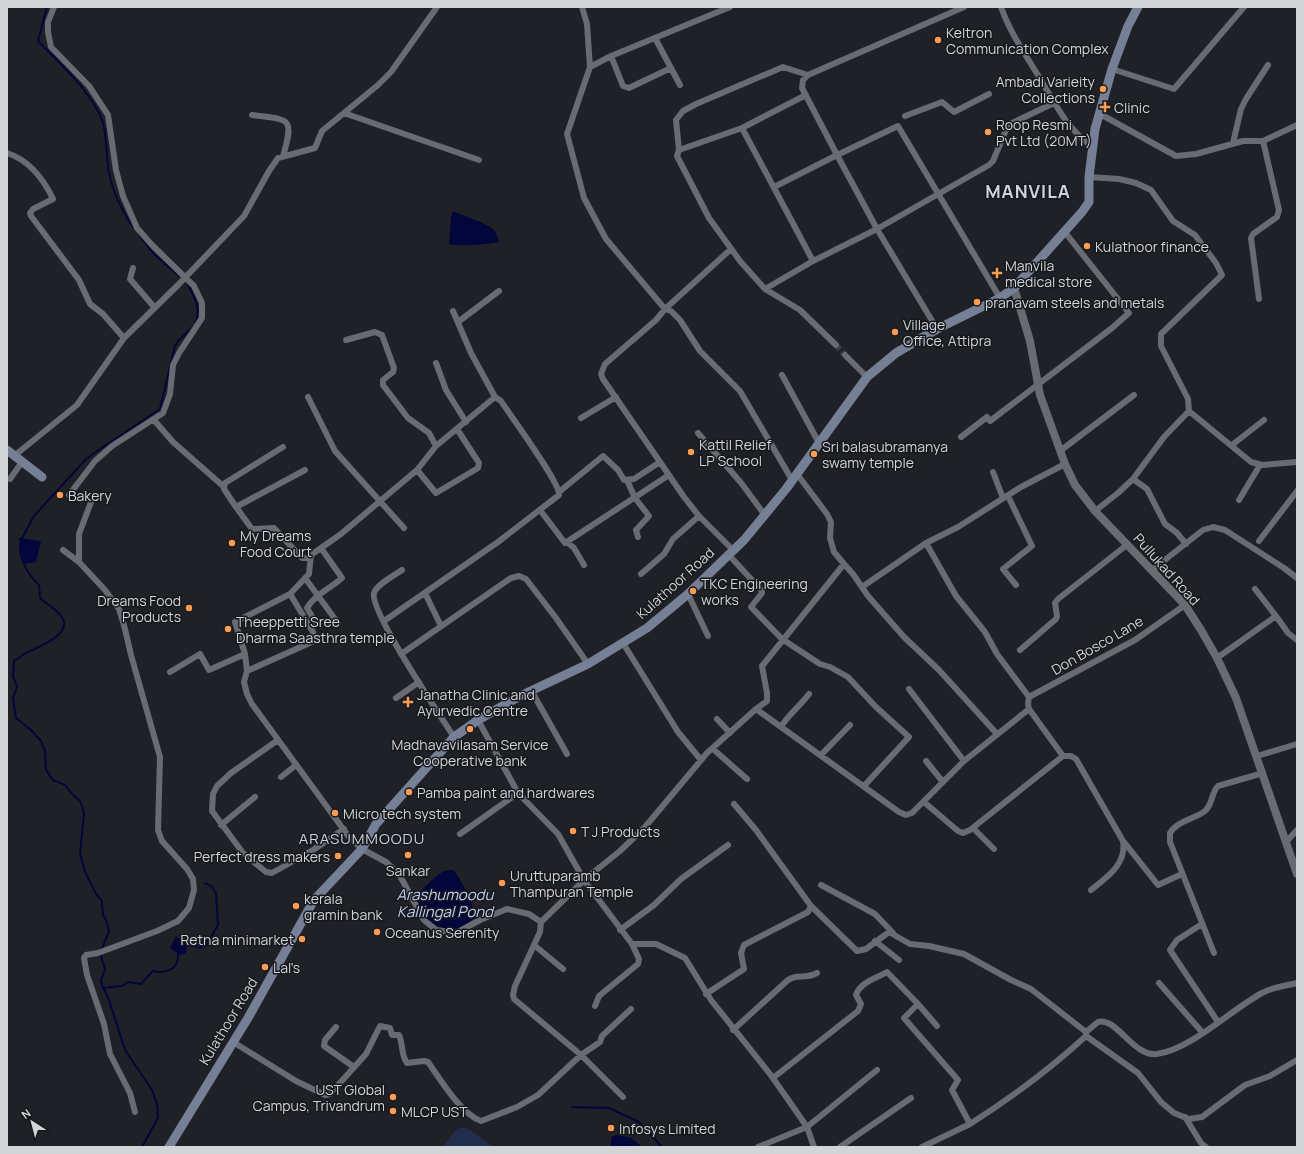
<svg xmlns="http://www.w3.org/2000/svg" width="1304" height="1154" viewBox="0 0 1304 1154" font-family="Manrope,sans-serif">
  <rect width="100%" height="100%" fill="#1f2127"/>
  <path fill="#202d4d" d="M459 1128H467L493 1147H443L455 1131Z"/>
  <path fill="#02063a" d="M453 211C463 216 487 223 494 230 496 233 498 238 499 242 488 244 460 247 449 244L451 217Z
    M19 538 41 541 36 562 24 564Z
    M454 870C464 885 472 900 475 918 469 922 460 929 453 930 440 930 413 914 416 899 417 893 439 872 445 871 448 870 451 870 454 870Z
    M176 936 188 944 186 953 180 955 170 948Z
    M618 1135 631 1138 642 1147H610L612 1136Z"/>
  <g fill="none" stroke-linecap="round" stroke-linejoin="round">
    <path stroke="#02063a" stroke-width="2" d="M47 7 38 41C60 63 84 85 99 113 107 127 106 151 108 167 111 188 122 212 134 228
      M139 235 154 254 179 276
      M187 283C194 296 202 309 195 324
      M21 540 34 516 87 458 160 409 175 346 178 341 193 327
      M20 544C19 559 28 575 39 585L40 598C47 605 58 609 63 619 71 636 35 648 24 654 21 656 18 659 14 661L13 676 17 687 13 698 16 718 31 730 41 741 45 751 46 770 53 780 65 785 73 795 80 801 82 806 84 813 80 854 85 872 96 894 102 901 103 915 106 920 109 931 102 949 101 956 105 969 101 980 102 985 109 1000 125 1050 152 1090 157 1104 158 1118 142 1147
      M190 945 200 948 207 944 218 925 216 893 211 886 205 883
      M103 988 122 986 128 982 141 984 153 971C165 974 179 970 178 954
      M572 1107 609 1108 639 1122 662 1147"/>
    <path stroke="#3a3c42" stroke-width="6" stroke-dasharray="6 3" stroke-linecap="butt" d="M836 345 845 355"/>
    <path stroke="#686b72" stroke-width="6" d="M54 7 48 22V32L51 47 89 86 108 115 116 170 123 196 137 228 152 245 194 286 202 303V318L179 353 173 365 170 394 163 413 112 446 95 461 69 495
      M582 7 587 24 590 67
      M730 7 611 56 590 67 567 134 584 198 606 239 665 309 731 249
      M1001 7C1009 30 1023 51 1036 72 1053 99 1065 128 1093 147
      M655 38 680 85
      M611 56 623 86 629 88 671 68
      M1112 69 1174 89 1244 7
      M806 95 742 128 679 150 677 156 709 218 740 261 765 289 800 310 836 345
      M344 113 479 160
      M1100 114 1176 156 1196 154 1243 141H1263L1297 125
      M252 115C289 120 295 116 283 156
      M905 116 942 102 954 112 989 94
      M742 128 813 261
      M1233 143 1241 109 1246 99 1268 65
      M679 150 676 120 683 111 696 104 783 67 808 75
      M7 153C29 160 43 178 53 199L33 209 30 213 31 216 79 280 90 304 103 314 124 338 77 405 14 456
      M1089 177 1119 179 1136 183 1151 190 1173 221 1195 235 1216 263 1222 275 1161 334V346L1188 399 1189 411 1164 437 1133 479 1118 493 1095 511
      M774 187 837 155 802 88 803 80 808 75 964 7
      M133 268 130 279 155 308
      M765 289 813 261 877 229 989 165 993 161 1008 125 1054 103
      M1259 299 1251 238 1253 234 1277 217 1279 210 1263 141
      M458 322 499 291
      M937 329 877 229 837 155 898 126 1000 298
      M124 338 179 284 244 216 269 171 278 158 315 148 322 131 378 85 391 72 437 7
      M346 340 375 332 382 335 394 368 393 372 383 380V385L408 418 429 433 436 446 495 397 471 353 453 311
      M845 355 867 377
      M436 363 446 390 466 422
      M782 375 819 443
      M308 397 335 451 404 528
      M1189 411 1251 462 1262 465 1297 462
      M581 418 616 397
      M154 420 173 442 223 486
      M698 433 742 484 764 514
      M961 437 987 417 990 421 1112 328 1129 313 1064 231
      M1232 445 1264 420
      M436 446 417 470 341 534 311 555 309 574 290 594 235 622 245 654 247 671 244 682 247 694 252 704 349 837 362 849 386 862 399 874 424 920 436 930 456 933 480 920 507 909 529 914 541 922 584 880 620 851 645 827 707 753 756 709
      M283 447 225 483 224 489 236 507 305 470
      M1060 451 1134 395
      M417 470 436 493 478 468 479 463 457 429
      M993 472 1003 498
      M797 474 827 514 831 522 830 538 834 552 844 564 762 666 767 693V701L756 709 899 812 906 815 912 813 964 761 1029 709 1063 756 970 830 963 833 958 831 924 802
      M10 479 22 462
      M1133 479 1147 489 1165 524 1177 533 1186 544
      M627 480 635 498 649 516 636 530 638 537
      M559 492 603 456 618 470 624 480 634 479 660 462
      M1008 496 1032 546 1003 569 1016 585
      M1239 500 1260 465
      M236 507 252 529 274 528 302 558H310
      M540 510 565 543 669 475
      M1259 541 1297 491
      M567 542 574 548 584 565
      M926 543 956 596 985 632 997 654 1029 697
      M63 550 79 562V534L91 502
      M733 550 699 516 684 497 603 379 601 374 605 364 656 320 665 309 671 311 680 320 700 351 740 391 792 480
      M728 554 762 591V593L751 607 782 639 820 664 830 667 848 677 876 707 909 737 864 786
      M79 562 105 590 119 609 124 625 131 655 160 757 158 830 162 841 187 869 193 879 194 890 189 908 178 921 157 931 98 953 86 955 84 958 87 975 104 1024 110 1054 130 1093 135 1112
      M844 564 853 574 868 596 904 637 939 670 997 734
      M402 570C395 575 377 584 374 593 369 610 441 717 454 737
      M1152 570 1203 530 1213 527 1225 530 1284 568 1297 578
      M641 574 664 554 673 539 699 516
      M305 578 338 623
      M862 587 926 543 958 527 1021 487 1065 464
      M1255 589 1276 616
      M425 593 441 626
      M688 594 708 636
      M384 621 498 542 559 495C561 484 510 415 501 401L495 397
      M316 623 307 608C314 595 331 588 342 578L321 548
      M623 643 678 732 701 760
      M1020 650 1056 619 1057 616 1055 603 1058 599 1128 544
      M401 654 511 578 519 576 526 579 556 618 588 664
      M1217 658 1276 616 1288 633 1297 640
      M247 671 314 641 313 632 290 594
      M170 672 200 654 209 670 245 654
      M909 689 964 761
      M531 690 567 754
      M396 698 419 682
      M1029 709 1028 704 1029 697 1135 640 1185 605
      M717 719 730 733
      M478 720 518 793 558 834 584 880 632 944H656L685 958 711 1000 770 1074 789 1101 807 1127 814 1147
      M781 727C787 716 801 705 809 694
      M278 740 231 773 217 786 213 794 212 811 243 853 266 872 272 873 313 850 344 829
      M713 749 747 779
      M821 755 850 725
      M1063 756H1071L1076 759 1123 841C1127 864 1107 877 1091 890
      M1257 756 1297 744
      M926 761 943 782
      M281 777 296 765
      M221 825 255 797
      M973 828 994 849
      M460 834 518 793
      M1287 841 1297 830
      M1124 842 1158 885 1182 874
      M821 885 875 914 893 933
      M811 906 857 951 866 949 889 932 910 944 929 946 964 954 1011 980 1031 989 1086 1032
      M541 922 540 932 515 986 513 995 514 999 581 1055 623 1097
      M1202 924 1177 940 1170 950 1218 1022
      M620 930 654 905 681 879 728 845
      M875 941 899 960
      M534 945 563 969
      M1214 953 1170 842V833C1177 821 1195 819 1205 811 1213 804 1211 793 1218 786L1263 773
      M1159 983 1202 1032
      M706 994 744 969 741 953 744 945 808 912 811 906 756 830 734 804
      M918 1004 937 1026
      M595 1006 599 996 638 964 639 959 632 944
      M336 1027 325 1040 324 1046 354 1067
      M733 1030 788 980C798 973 804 980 817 973
      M1086 1036 1138 1073 1161 1102 1174 1113 1189 1119 1202 1117 1245 1085 1270 1076 1297 1060
      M233 1042 296 1081 325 1095 330 1094 366 1054 380 1026 390 1028 392 1035H399C403 1043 401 1056 407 1063L424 1061 428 1062C440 1079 461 1114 481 1121L517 1107 538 1095 581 1055 600 1042 602 1036 631 1009
      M773 1078 858 1011 861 1004 856 995C860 982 877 978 887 972L918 1004 904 1018 958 1080 952 1090 970 1124C1011 1098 1050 1069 1086 1036V1032L1098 1022C1116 1016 1133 1057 1157 1054 1190 1050 1232 1009 1262 993 1272 987 1285 986 1297 983
      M1185 1117 1201 1143 1206 1147
      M758 1147 807 1127 877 1070
      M840 1147 911 1098
      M922 1147 970 1124"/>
    <path stroke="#686b72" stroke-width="8" d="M1014 288 1030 341 1040 395 1065 464 1075 485 1095 511 1185 605 1201 630 1217 658 1236 698 1297 874"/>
    <path stroke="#757f96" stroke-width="9" d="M7 450 42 477
      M169 1147 248 1018 314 900 362 849 376 824 454 737 478 720 520 696 588 664 647 628 688 594 744 540 786 489 867 377 896 353 937 329 1000 298 1014 288 1082 212 1089 202V177L1095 129 1112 69 1128 26 1138 7"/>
  </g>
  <g fill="#fc9d53" stroke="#16181d" stroke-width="1.5">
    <circle cx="938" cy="40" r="4"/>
    <circle cx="1103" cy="89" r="4"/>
    <path d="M1103 101h4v4h4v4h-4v4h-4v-4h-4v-4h4z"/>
    <circle cx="988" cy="132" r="4"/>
    <circle cx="1087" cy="246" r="4"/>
    <path d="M995 267h4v4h4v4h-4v4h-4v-4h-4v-4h4z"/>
    <circle cx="977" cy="302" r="4"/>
    <circle cx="895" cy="332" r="4"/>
    <circle cx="691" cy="452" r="4"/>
    <circle cx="814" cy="454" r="4"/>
    <circle cx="60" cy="495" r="4"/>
    <circle cx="232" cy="543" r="4"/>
    <circle cx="693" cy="591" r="4"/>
    <circle cx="189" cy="608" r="4"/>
    <circle cx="228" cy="629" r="4"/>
    <path d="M406 696h4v4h4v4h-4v4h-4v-4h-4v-4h4z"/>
    <circle cx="470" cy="729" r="4"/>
    <circle cx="409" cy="792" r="4"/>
    <circle cx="335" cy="813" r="4"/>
    <circle cx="573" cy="831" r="4"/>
    <circle cx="408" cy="855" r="4"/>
    <circle cx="338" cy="856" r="4"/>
    <circle cx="502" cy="883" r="4"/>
    <circle cx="296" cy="906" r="4"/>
    <circle cx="377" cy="932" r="4"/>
    <circle cx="302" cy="939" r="4"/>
    <circle cx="265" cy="967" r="4"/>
    <circle cx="393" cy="1097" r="4"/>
    <circle cx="393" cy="1111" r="4"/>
    <circle cx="611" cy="1128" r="4"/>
  </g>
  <g text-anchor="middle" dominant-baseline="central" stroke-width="3" stroke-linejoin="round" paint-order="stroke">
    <g font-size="14" fill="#d3d4d8" stroke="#16181d" text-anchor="start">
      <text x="946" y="32">Keltron<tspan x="946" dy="16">Communication Complex</tspan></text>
      <text x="1095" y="81" text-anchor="end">Ambadi Varieity<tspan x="1095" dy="16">Collections</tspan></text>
      <text x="1114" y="107">Clinic</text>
      <text x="996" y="124">Roop Resmi<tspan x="996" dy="16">Pvt Ltd (20MT)</tspan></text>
      <text x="1095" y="246">Kulathoor finance</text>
      <text x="1005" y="265">Manvila<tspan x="1005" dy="16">medical store</tspan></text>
      <text x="985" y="302">pranavam steels and metals</text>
      <text x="903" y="324">Village<tspan x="903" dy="16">Office, Attipra</tspan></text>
      <text x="699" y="444">Kattil Relief<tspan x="699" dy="16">LP School</tspan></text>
      <text x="822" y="446">Sri balasubramanya<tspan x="822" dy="16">swamy temple</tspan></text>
      <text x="68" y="495">Bakery</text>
      <text x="240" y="535">My Dreams<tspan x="240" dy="16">Food Court</tspan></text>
      <text x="701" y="583">TKC Engineering<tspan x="701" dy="16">works</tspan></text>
      <text x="181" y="600" text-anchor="end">Dreams Food<tspan x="181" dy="16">Products</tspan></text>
      <text x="236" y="621">Theeppetti Sree<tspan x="236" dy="16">Dharma Saasthra temple</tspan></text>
      <text x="417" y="694">Janatha Clinic and<tspan x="417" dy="16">Ayurvedic Centre</tspan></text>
      <text x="470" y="744" text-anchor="middle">Madhavavilasam Service<tspan x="470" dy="16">Cooperative bank</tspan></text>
      <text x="417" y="792">Pamba paint and hardwares</text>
      <text x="343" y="813">Micro tech system</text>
      <text x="581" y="831">T J Products</text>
      <text x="330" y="856" text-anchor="end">Perfect dress makers</text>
      <text x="408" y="870" text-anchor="middle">Sankar</text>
      <text x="510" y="875">Uruttuparamb<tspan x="510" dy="16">Thampuran Temple</tspan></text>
      <text x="304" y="898">kerala<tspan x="304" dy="16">gramin bank</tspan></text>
      <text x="385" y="932">Oceanus Serenity</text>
      <text x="294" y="939" text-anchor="end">Retna minimarket</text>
      <text x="273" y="967">Lal's</text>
      <text x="385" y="1089" text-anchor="end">UST Global<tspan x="385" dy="16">Campus, Trivandrum</tspan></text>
      <text x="401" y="1111">MLCP UST</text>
      <text x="619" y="1128">Infosys Limited</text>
    </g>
    <g font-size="14" fill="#d3d4d8" stroke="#16181d">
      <text transform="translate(1167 569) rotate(48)">Pullukad Road</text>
      <text transform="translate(675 583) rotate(-42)">Kulathoor Road</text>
      <text transform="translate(1097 645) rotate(-30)">Don Bosco Lane</text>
      <text transform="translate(228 1021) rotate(-59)">Kulathoor Road</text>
    </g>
    <g font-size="15" letter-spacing="1" fill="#d0d3db" stroke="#16181d">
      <text x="362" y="838">ARASUMMOODU</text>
    </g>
    <g font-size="15" font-style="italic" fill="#c0cff2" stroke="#16181d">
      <text x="445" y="894">Arashumoodu<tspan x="445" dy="17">Kallingal Pond</tspan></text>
    </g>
    <g font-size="18" font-weight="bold" letter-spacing="1" fill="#d0d3db" stroke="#16181d">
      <text x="1028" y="191">MANVILA</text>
    </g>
  </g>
  <rect width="1304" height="1154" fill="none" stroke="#d3d4d8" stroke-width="16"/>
  <g transform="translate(32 1122) rotate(324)" stroke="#16181d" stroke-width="3" paint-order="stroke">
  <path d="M0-3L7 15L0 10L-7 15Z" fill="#d3d4d8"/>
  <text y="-6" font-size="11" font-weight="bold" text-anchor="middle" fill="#d3d4d8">N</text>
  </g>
</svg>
